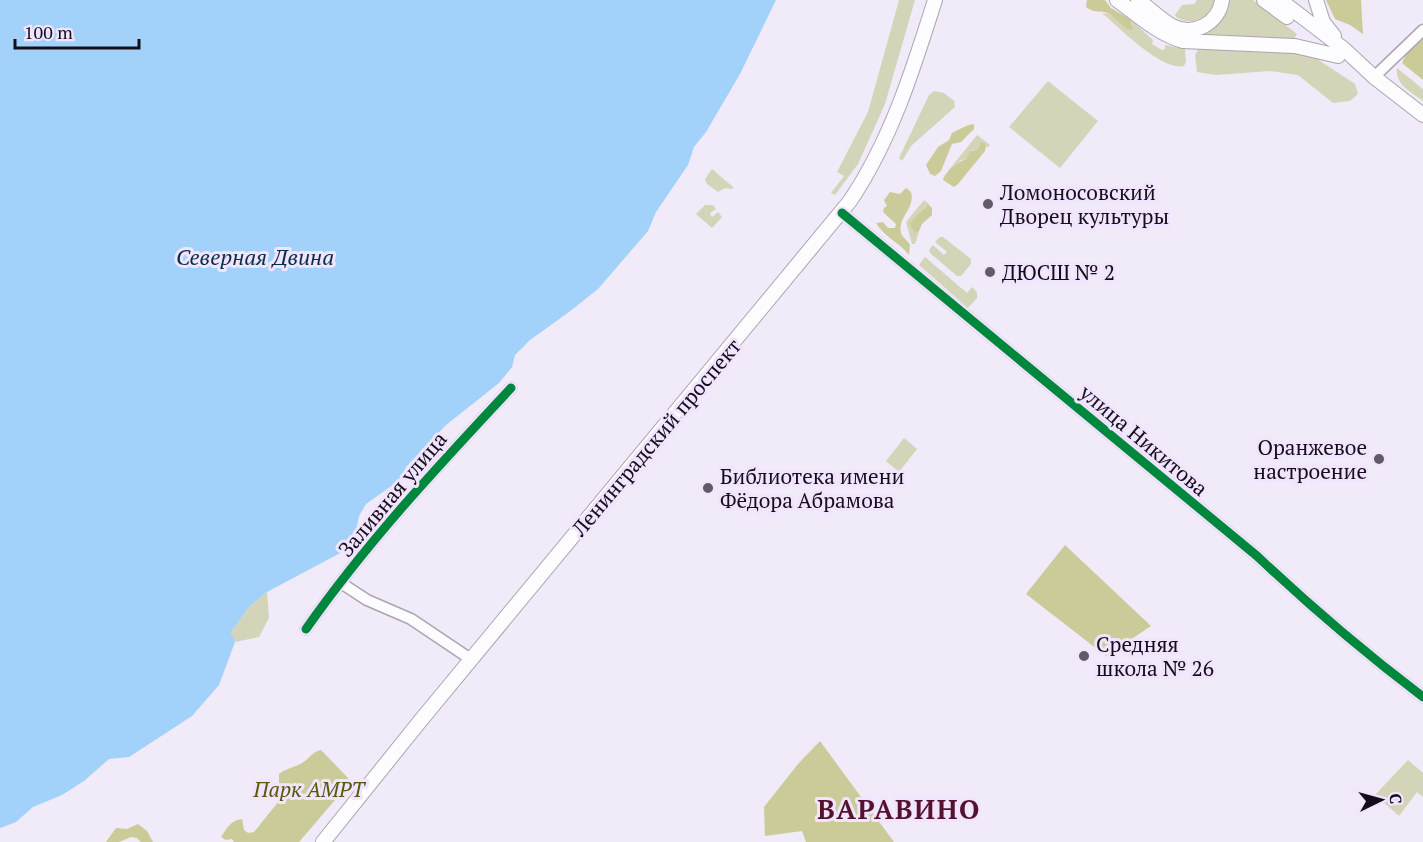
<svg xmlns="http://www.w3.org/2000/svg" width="1423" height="842" viewBox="0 0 1423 842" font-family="'PT Serif',serif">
  <rect width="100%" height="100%" fill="#f1eaf8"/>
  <path fill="#d4d4b9" d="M899 0H915L885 104 858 164 835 195 831 193 844 176 837 172 868 112Z
    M1197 0H1215C1210 18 1192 27 1176 17L1175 15 1182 5 1194 4Z
    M1227 0H1253L1297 34 1294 39 1188 36Z
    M1102 13C1114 13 1119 23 1127 29L1133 25 1130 19 1153 40 1152 44 1162 50 1165 49V45L1185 49 1186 62 1184 66C1161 71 1120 28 1102 13Z
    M1199 48 1295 51 1311 55 1355 84 1358 94 1350 101 1333 103 1298 75 1270 71 1216 75 1197 72 1195 55Z
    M1397 68 1423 89V101C1411 92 1395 85 1397 68Z
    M1048 81 1098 121 1060 168 1009 127Z
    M934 91 944 93 954 101 955 107 911 146 902 161 899 158 929 95Z
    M977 135 990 145 987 148 986 145 980 144 977 150H971L966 159 961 160 944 176Z
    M712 169 733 187V189L725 188 718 192 707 184 705 179Z
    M924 200 929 204C921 208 919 217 911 222L915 231H919L915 244H912L906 222Z
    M705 205H713L716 209 710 213 712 217 718 212 722 217 712 228 696 214Z
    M940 237H943L971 259V264L961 276H957L930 253 929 250 933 245 944 255 947 252 935 242Z
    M925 257 967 293 972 287 977 292V298L968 308 919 265Z
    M904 438 917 449 899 472 886 461Z
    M267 592 269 618 259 637 235 642 231 632 249 607Z
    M1408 760 1423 773V797L1417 792 1399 816 1375 795Z"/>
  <path fill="#cacb98" d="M1087 0H1105L1111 8 1130 19 1133 28 1132 30 1127 29C1120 24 1116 18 1109 14 1102 9 1097 15 1086 7Z
    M1326 0H1361L1363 34 1350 25 1335 19Z
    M1423 38V80L1402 63 1406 54Z
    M974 124V129L961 142 952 144 941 171 935 176 930 174 926 165 938 147 949 140 952 133C960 129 966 125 974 124Z
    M981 142 986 145 985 151 958 184 954 187 943 180C945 172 959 161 966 159L970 151 977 150Z
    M906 188 911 192C916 208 897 217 901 233 902 237 908 241 910 245L909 255C901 244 882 235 876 223L883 222 888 228H895L896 224 883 212 884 208 887 206 884 200 890 192 900 194Z
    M928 204 932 208V215L922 224 919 231 915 232 910 225 911 222Z
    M1065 545 1151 626 1106 656 1026 594Z
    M820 741 894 842H806L802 831 765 836 764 807 798 764Z
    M321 750 348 778 347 786 299 842H234L232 839 226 840 221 837C227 828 231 820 242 819L244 830 248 833 254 832 283 796V790L279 786V774C286 768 298 767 305 761 311 756 313 752 321 750Z
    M138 824 147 831 153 842H141L137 838 131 837 119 842H106L116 828 127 829Z"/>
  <path fill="#a2d1fa" d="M0 0H776L740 74 706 132 694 147 688 165 656 212 648 231 598 289 569 312 530 340 515 355 512 367 499 383 446 425 406 467 400 480 366 504 359 516 356 531 344 551 267 592 249 607 231 632 235 642 219 685 192 716 129 757 109 759 84 781 62 795 33 807 16 822 0 828Z"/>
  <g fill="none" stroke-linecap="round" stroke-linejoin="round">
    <g stroke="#aba5b1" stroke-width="13">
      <path id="minor" d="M1374 77 1423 30
        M842 213 1257 556C1310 606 1365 653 1423 697
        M341 583 367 600 411 619 472 660
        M306 629C367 542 439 465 511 388"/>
    </g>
    <g stroke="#aba5b1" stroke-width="16">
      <path id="major" d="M1117 0C1138 15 1158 34 1183 41L1295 46 1338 56
        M1138 0C1149 8 1160 19 1172 26 1194 37 1219 23 1222 0
        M1264 0 1287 17
        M1280 0 1344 49 1374 77 1423 115
        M1316 0 1323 22 1334 36
        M323 842 421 720 850 201C891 140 913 70 935 0"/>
    </g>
    <use href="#minor" stroke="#fdfcfe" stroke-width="10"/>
    <use href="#major" stroke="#fdfcfe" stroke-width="14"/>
    <g stroke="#f1e4fe" stroke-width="13">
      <path id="cycleway" d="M842 213 1257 556C1310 606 1365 653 1423 697
        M306 629C367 542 439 465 511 388"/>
    </g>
    <use href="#cycleway" stroke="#00873e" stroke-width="9"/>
  </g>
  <g fill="#615b67" stroke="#f1e4fe" stroke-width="2">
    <circle cx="988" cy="204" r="6"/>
    <circle cx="990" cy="272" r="6"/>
    <circle cx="1379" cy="459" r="6"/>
    <circle cx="708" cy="488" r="6"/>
    <circle cx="1084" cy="656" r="6"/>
  </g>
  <g text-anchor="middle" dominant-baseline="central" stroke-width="6" stroke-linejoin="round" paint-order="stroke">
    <g font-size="21" fill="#140e19" stroke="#f1e4fe" text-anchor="start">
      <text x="1000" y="192">Ломоносовский<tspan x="1000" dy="24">Дворец культуры</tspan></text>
      <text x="1002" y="272">ДЮСШ № 2</text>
      <text x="1367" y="447" text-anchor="end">Оранжевое<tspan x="1367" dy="24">настроение</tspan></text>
      <text x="720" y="476">Библиотека имени<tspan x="720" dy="24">Фёдора Абрамова</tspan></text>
      <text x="1096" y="644">Средняя<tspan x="1096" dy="24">школа № 26</tspan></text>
    </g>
    <g font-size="21" fill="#140e19" stroke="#f1e4fe">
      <text transform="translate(656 437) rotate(-50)">Ленинградский проспект</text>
      <text transform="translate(1144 440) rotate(40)">улица Никитова</text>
      <text transform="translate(392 494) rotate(-50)">Заливная улица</text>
    </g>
    <g font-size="21" font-style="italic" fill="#555909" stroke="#f1e4fe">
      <text x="309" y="789">Парк АМРТ</text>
    </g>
    <g font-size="22" font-style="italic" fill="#052e48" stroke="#f1e4fe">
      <text x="255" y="256">Северная Двина</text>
    </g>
    <g font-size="27" font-weight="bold" letter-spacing="1.5" fill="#55122d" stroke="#f1e4fe">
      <text x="899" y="809">ВАРАВИНО</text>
    </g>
  </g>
  <g transform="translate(1381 800) rotate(85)" stroke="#f1e4fe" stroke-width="4.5" paint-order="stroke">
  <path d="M0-4.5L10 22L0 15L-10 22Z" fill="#140e19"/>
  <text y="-9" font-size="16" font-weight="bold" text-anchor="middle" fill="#140e19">С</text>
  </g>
  <path d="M15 39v9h124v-9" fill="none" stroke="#140e19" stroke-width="3"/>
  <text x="24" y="39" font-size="18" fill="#140e19" stroke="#f1e4fe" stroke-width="4.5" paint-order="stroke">100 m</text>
</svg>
